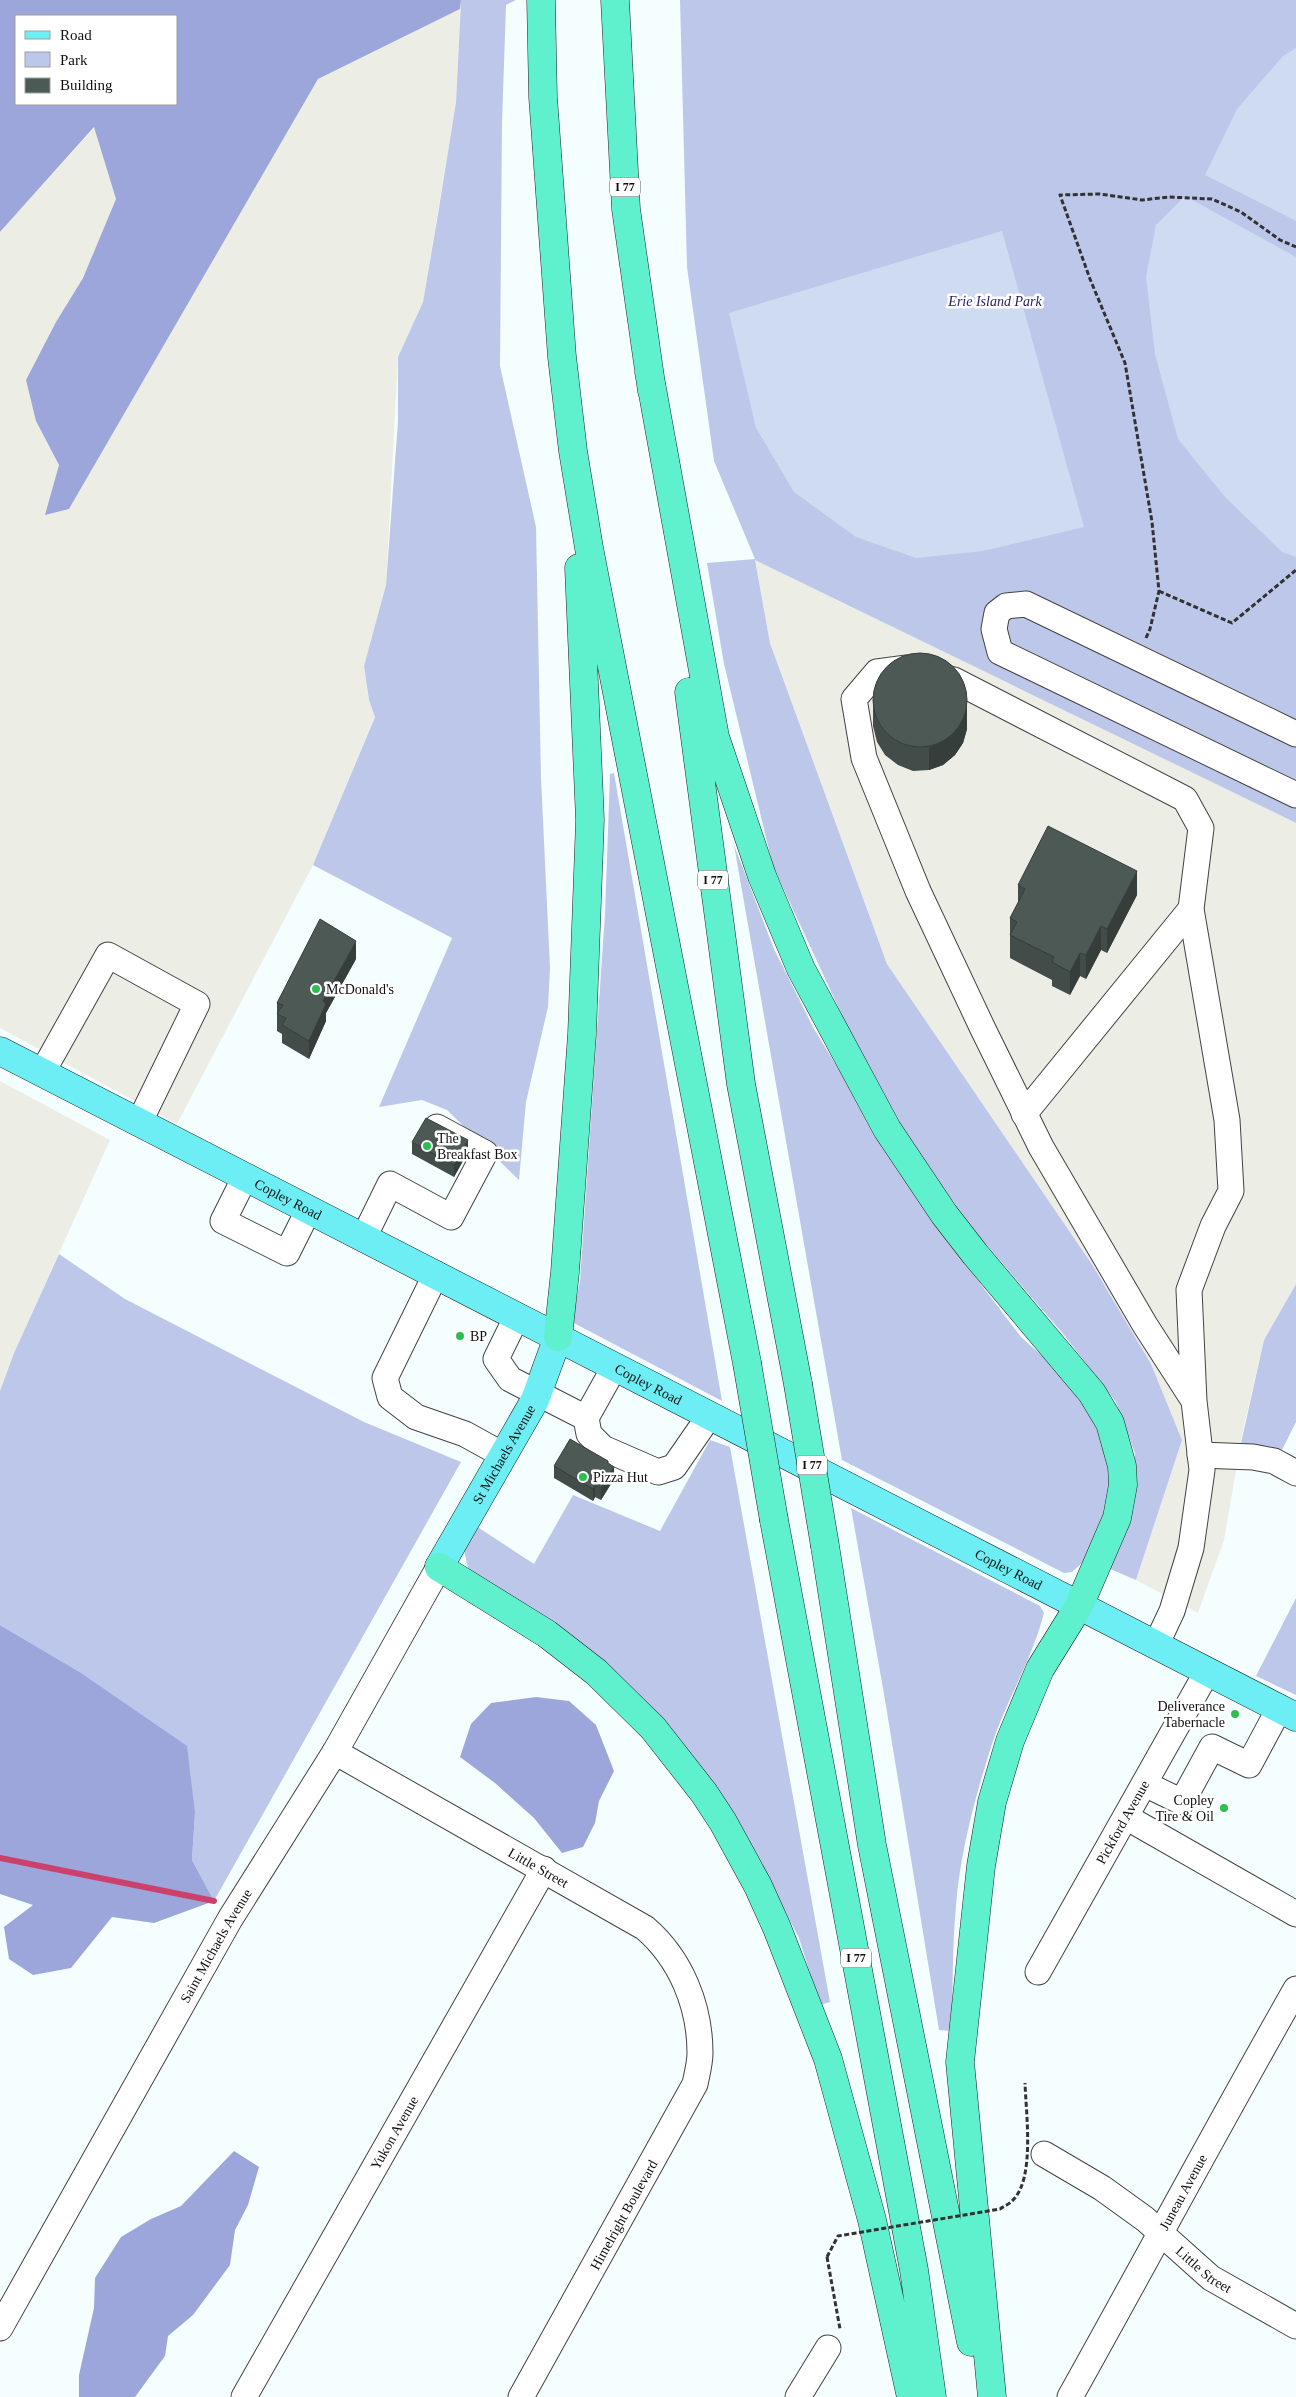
<svg xmlns="http://www.w3.org/2000/svg" width="1296" height="2397" viewBox="0 0 1296 2397" font-family="Georgia,serif">
  <rect width="100%" height="100%" fill="#f4feff"/>
  <path fill="#eceee5" d="M460 9 456 102 423 302 398 357 386 585 364 666 369 700 375 716 313 865 177 1124 0 1028V232L95 127 116 199 83 278 56 322 36 421 59 465 46 514 69 509 318 79Z
    M755 560 1296 823V1284L1264 1340 1243 1430 1224 1540 1198 1613 1136 1580 1182 1440 1151 1364 1093 1266 887 964 770 643Z
    M0 1081 110 1140 14 1353 0 1391Z"/>
  <path fill="#bdc7ea" d="M461 0H516L506 5 502 123 500 366 536 527 541 778 550 968 548 1007 526 1102 519 1180 447 1110 422 1100 379 1107 452 938 313 865 375 717 369 700 364 666 386 585 398 421V357L423 302 437 220 456 102Z
    M680 0H1296V823L755 560 770 643 887 964 1093 1266 1151 1364 1182 1440 1136 1580 1108 1568 1133 1510 1135 1453 1116 1402 1064 1335 984 1242 921 1159 878 1093 773 866 724 664 707 563 755 559 714 461 687 267Z
    M614 773 722 1401 572 1322 580 1281 605 914 610 774Z
    M734 845 774 949 814 1029 928 1215 1021 1337 1059 1371 1097 1421 1106 1442 1110 1480 1104 1514 1084 1561 1072 1572 1064 1573 842 1460Z
    M59 1254 125 1299 364 1422 461 1462 214 1901 192 1860 195 1813 78 1671 0 1625V1391L14 1353Z
    M1296 1284V1422L1281 1452 1241 1443 1264 1340Z
    M710 1440 730 1447 830 2002 820 2005 799 1938 735 1815 469 1572 463 1546 476 1526 534 1564 573 1495 660 1531Z
    M851 1508 1040 1606 1044 1613C1032 1660 1006 1701 991 1747 975 1798 960 1852 956 1906 952 1947 953 1989 952 2031L939 2030 884 1694Z
    M1296 1598V1695L1256 1676Z"/>
  <path fill="#9ca6da" fill-rule="evenodd" d="M0 0H461L460 9 318 79 69 509 45 515 59 465 36 421 26 380 56 322 83 278 116 199 94 127 0 232ZM16 16H176V104H16Z
    M0 1625 78 1671 187 1746 195 1813 192 1860 214 1901 154 1923 112 1917 71 1968 33 1975 9 1959 4 1927 33 1905 0 1894Z
    M536 1697 569 1701 596 1725 614 1771 599 1801 595 1823 583 1847 562 1853 534 1818 495 1783 460 1757 471 1724 491 1703Z
    M234 2151 259 2167 248 2205 235 2230 230 2265 193 2315 168 2336 165 2356 135 2397H79V2375L94 2308 95 2278 121 2237 151 2219 181 2206Z"/>
  <path fill="#cfdbf1" d="M1296 48V221L1205 175 1237 109 1283 56Z
    M1185 196 1296 257V557L1282 552 1225 497 1178 439 1155 354 1146 277 1156 225Z
    M1002 231 1084 527 983 551 916 558 856 537 794 492 756 428 729 313Z"/>
  <g fill="none" stroke-linecap="round" stroke-linejoin="round">
    <path stroke="#cb416b" stroke-width="6" d="M0 1858 214 1901"/>
    <g stroke="#434343" stroke-width="27">
      <g id="minor">
        <path d="M1296 734 1026 604 1006 606 997 613 994 629 1000 652 1296 795"/>
        <path d="M42 1073 108 955 197 1004 139 1123"/>
        <path d="M1024 1114 1191 909"/>
        <path d="M245 1177 223 1221 287 1253 309 1209"/>
        <path d="M364 1237 390 1184 451 1217 485 1153 437 1127"/>
        <path d="M436 1274 385 1378 390 1397 416 1417 465 1434 503 1455"/>
        <path d="M517 1316 496 1359 510 1379 586 1418 589 1434 603 1448 658 1472 674 1467 710 1415"/>
        <path d="M586 1418 615 1366"/>
        <path d="M1200 1455 1253 1457 1274 1461 1296 1473"/>
        <path d="M1156 1645 1172 1611 1191 1548 1202 1470 1194 1401 1145 1325 1041 1147 982 1027 918 891 864 758 854 699 877 672 907 668 954 680 1185 799 1201 828 1191 909 1227 1120 1231 1191 1213 1226 1189 1290 1194 1401"/>
        <path id="s1" d="M335 1752 645 1928C681 1959 700 2006 700 2053 700 2063 697 2074 695 2084L521 2397"/>
        <path d="M1145 1784 1182 1802 1212 1747 1249 1765 1279 1709"/>
        <path d="M1126 1817 1296 1914"/>
        <path id="s2" d="M1038 1972 1207 1672"/>
        <path id="s3" d="M1044 2154 1102 2188 1145 2219 1211 2278 1296 2326"/>
        <path id="s4" d="M0 2328 230 1919 335 1752 439 1567"/>
        <path id="s5" d="M244 2397 544 1869"/>
        <path d="M798 2397 828 2348"/>
        <path id="s6" d="M1070 2397C1146 2261 1219 2124 1296 1989"/>
      </g>
    </g>
    <g stroke="#212121" stroke-width="29">
      <g id="major">
        <path id="s7" d="M0 1051 1296 1717"/>
        <path id="s8" d="M439 1567 535 1400 558 1337"/>
      </g>
    </g>
    <g stroke="#212121" stroke-width="29">
      <path id="highway" d="M541 0 543 97 562 357 573 451 589 548 747 1363
        M615 0 626 209 652 391
        M649 372 715 737 762 876 801 969 887 1129 944 1214 975 1254 1092 1393 1110 1423 1122 1466 1123 1485 1117 1518 1079 1606 1040 1669 1010 1741 992 1802 981 1866 960 2062 992 2397
        M689 692 741 1084 798 1384
        M558 1337 565 1272 582 1034 590 820 579 568
        M774 1520 914 2270 932 2397
        M825 1546 872 1845 971 2342
        M439 1567 547 1634 596 1672 653 1728 704 1793 723 1822 758 1886 777 1928 828 2059 872 2220 911 2397"/>
    </g>
    <path stroke="#323232" stroke-width="3" stroke-dasharray="5 2.5" stroke-linecap="butt" d="M1159 591 1232 623 1296 570
      M1146 638 1150 629 1159 591 1152 522 1125 363 1090 279 1060 195 1100 194 1142 200 1169 197 1212 199 1241 212 1280 240 1296 247
      M827 2257 840 2329"/>
    <use href="#minor" stroke="#fff" stroke-width="25"/>
    <use href="#major" stroke="#6deef5" stroke-width="28"/>
    <use href="#highway" stroke="#5ff1ce" stroke-width="28"/>
    <g stroke="#212121" stroke-width="29" stroke-linecap="butt">
      <path id="highway-bridge" d="M747 1363 774 1520
        M798 1384 825 1546"/>
    </g>
    <path stroke="#323232" stroke-width="3" stroke-dasharray="5 2.5" stroke-linecap="butt" d="M827 2257 838 2236 1000 2209C1004 2206 1010 2204 1013 2200 1035 2178 1026 2114 1025 2083"/>
    <use href="#highway-bridge" stroke="#5ff1ce" stroke-width="28"/>
  </g>
  <path fill="#424d49" d="M873 702 967 729 963 743 955 755 943 765 929 770 913 771 898 765 885 755 877 742 873 726Z
    M1018 885 1137 895 1107 953 1101 950 1086 979 1080 976 1070 995 1052 986V980L1010 958V918L1018 904Z
    M356 959 326 1013V1021L309 1059 282 1043V1034L277 1031V1003Z
    M412 1142 468 1152 454 1177 412 1154Z
    M608 1463 614 1479 601 1500 595 1497 593 1501 554 1478V1466Z"/>
  <path fill="#363e3c" d="M967 705V729L963 743 955 755 943 765 929 770V747Z
    M1137 871V895L1107 953V929Z
    M1101 926V950L1086 979V955Z
    M356 941V959L326 1013V1021L309 1059V1041L323 1001Z
    M1080 953V976L1070 995V972Z
    M468 1140V1152L454 1177V1165Z
    M614 1467V1479L601 1500V1488Z
    M595 1485V1497L593 1501V1489Z"/>
  <path fill="#4d5955" stroke="#363e3c" d="M873 700a47 47 0 1 1 94 0a47 47 0 1 1-94 0Z
    M1048 826 1137 871 1107 929 1101 926 1086 955 1080 953 1070 972 1052 962 1054 957 1010 935 1017 922 1010 918 1025 889 1018 885Z
    M320 919 356 941 323 1001 326 1004 309 1041 282 1025 286 1018 277 1014 283 1005 277 1003Z
    M426 1118 468 1140 454 1165 412 1142Z
    M570 1439 608 1461V1463L614 1467 601 1488 595 1485 593 1489 554 1466Z"/>
  <g fill="#2abf4f" stroke="#fff" stroke-width="2">
    <circle cx="316" cy="989" r="5"/>
    <circle cx="427" cy="1146" r="5"/>
    <circle cx="460" cy="1336" r="5"/>
    <circle cx="583" cy="1477" r="5"/>
    <circle cx="1235" cy="1714" r="5"/>
    <circle cx="1224" cy="1808" r="5"/>
  </g>
  <g text-anchor="middle" dominant-baseline="central" stroke-width="5" stroke-linejoin="round" paint-order="stroke">
    <g fill="#fff" stroke="#585858" stroke-width="1">
      <rect x="610" y="177.5" width="30" height="19" rx="4"/>
      <rect x="698" y="870.5" width="30" height="19" rx="4"/>
      <rect x="797" y="1455.5" width="30" height="19" rx="4"/>
      <rect x="841" y="1948.5" width="30" height="19" rx="4"/>
    </g>
    <g font-size="12" font-weight="bold" fill="#101010">
      <text x="625" y="187">I 77</text>
      <text x="713" y="880">I 77</text>
      <text x="812" y="1465">I 77</text>
      <text x="856" y="1958">I 77</text>
    </g>
    <g font-size="14" font-style="italic" fill="#272068" stroke="#fff">
      <text x="995" y="301">Erie Island Park</text>
    </g>
    <g font-size="14" fill="#101010" stroke="#fff" text-anchor="start">
      <text x="326" y="989">McDonald's</text>
      <text x="437" y="1138">The<tspan x="437" dy="16">Breakfast Box</tspan></text>
      <text x="470" y="1336">BP</text>
      <text x="593" y="1477">Pizza Hut</text>
      <text x="1225" y="1706" text-anchor="end">Deliverance<tspan x="1225" dy="16">Tabernacle</tspan></text>
      <text x="1214" y="1800" text-anchor="end">Copley<tspan x="1214" dy="16">Tire &amp; Oil</tspan></text>
    </g>
    <g font-size="14" fill="#101010" stroke="#fff">
      <text stroke="none"><textPath href="#s7" startOffset="324">Copley Road</textPath></text>
      <text stroke="none"><textPath href="#s7" startOffset="729">Copley Road</textPath></text>
      <text stroke="none"><textPath href="#s8" startOffset="130">St Michaels Avenue</textPath></text>
      <text stroke="none"><textPath href="#s7" startOffset="1134">Copley Road</textPath></text>
      <text stroke="none"><textPath href="#s2" startOffset="172">Pickford Avenue</textPath></text>
      <text stroke="none"><textPath href="#s1" startOffset="234">Little Street</textPath></text>
      <text stroke="none"><textPath href="#s4" startOffset="439">Saint Michaels Avenue</textPath></text>
      <text stroke="none"><textPath href="#s5" startOffset="304">Yukon Avenue</textPath></text>
      <text stroke="none"><textPath href="#s6" startOffset="234">Juneau Avenue</textPath></text>
      <text transform="translate(624 2215) rotate(-61)">Himelright Boulevard</text>
      <text stroke="none"><textPath href="#s3" startOffset="198">Little Street</textPath></text>
    </g>
  </g>
  <rect x="15" y="15" width="162" height="90" fill="#ffffff" stroke="#9f9f9f"/>
  <rect x="25" y="31" width="25" height="8" fill="#6deef5" stroke="#9f9f9f"/>
  <text x="60" y="40" font-size="15" fill="#101010">Road</text>
  <rect x="25" y="52" width="25" height="15" fill="#bdc7ea" stroke="#9f9f9f"/>
  <text x="60" y="65" font-size="15" fill="#101010">Park</text>
  <rect x="25" y="78" width="25" height="15" fill="#4d5955" stroke="#9f9f9f"/>
  <text x="60" y="90" font-size="15" fill="#101010">Building</text>
</svg>
